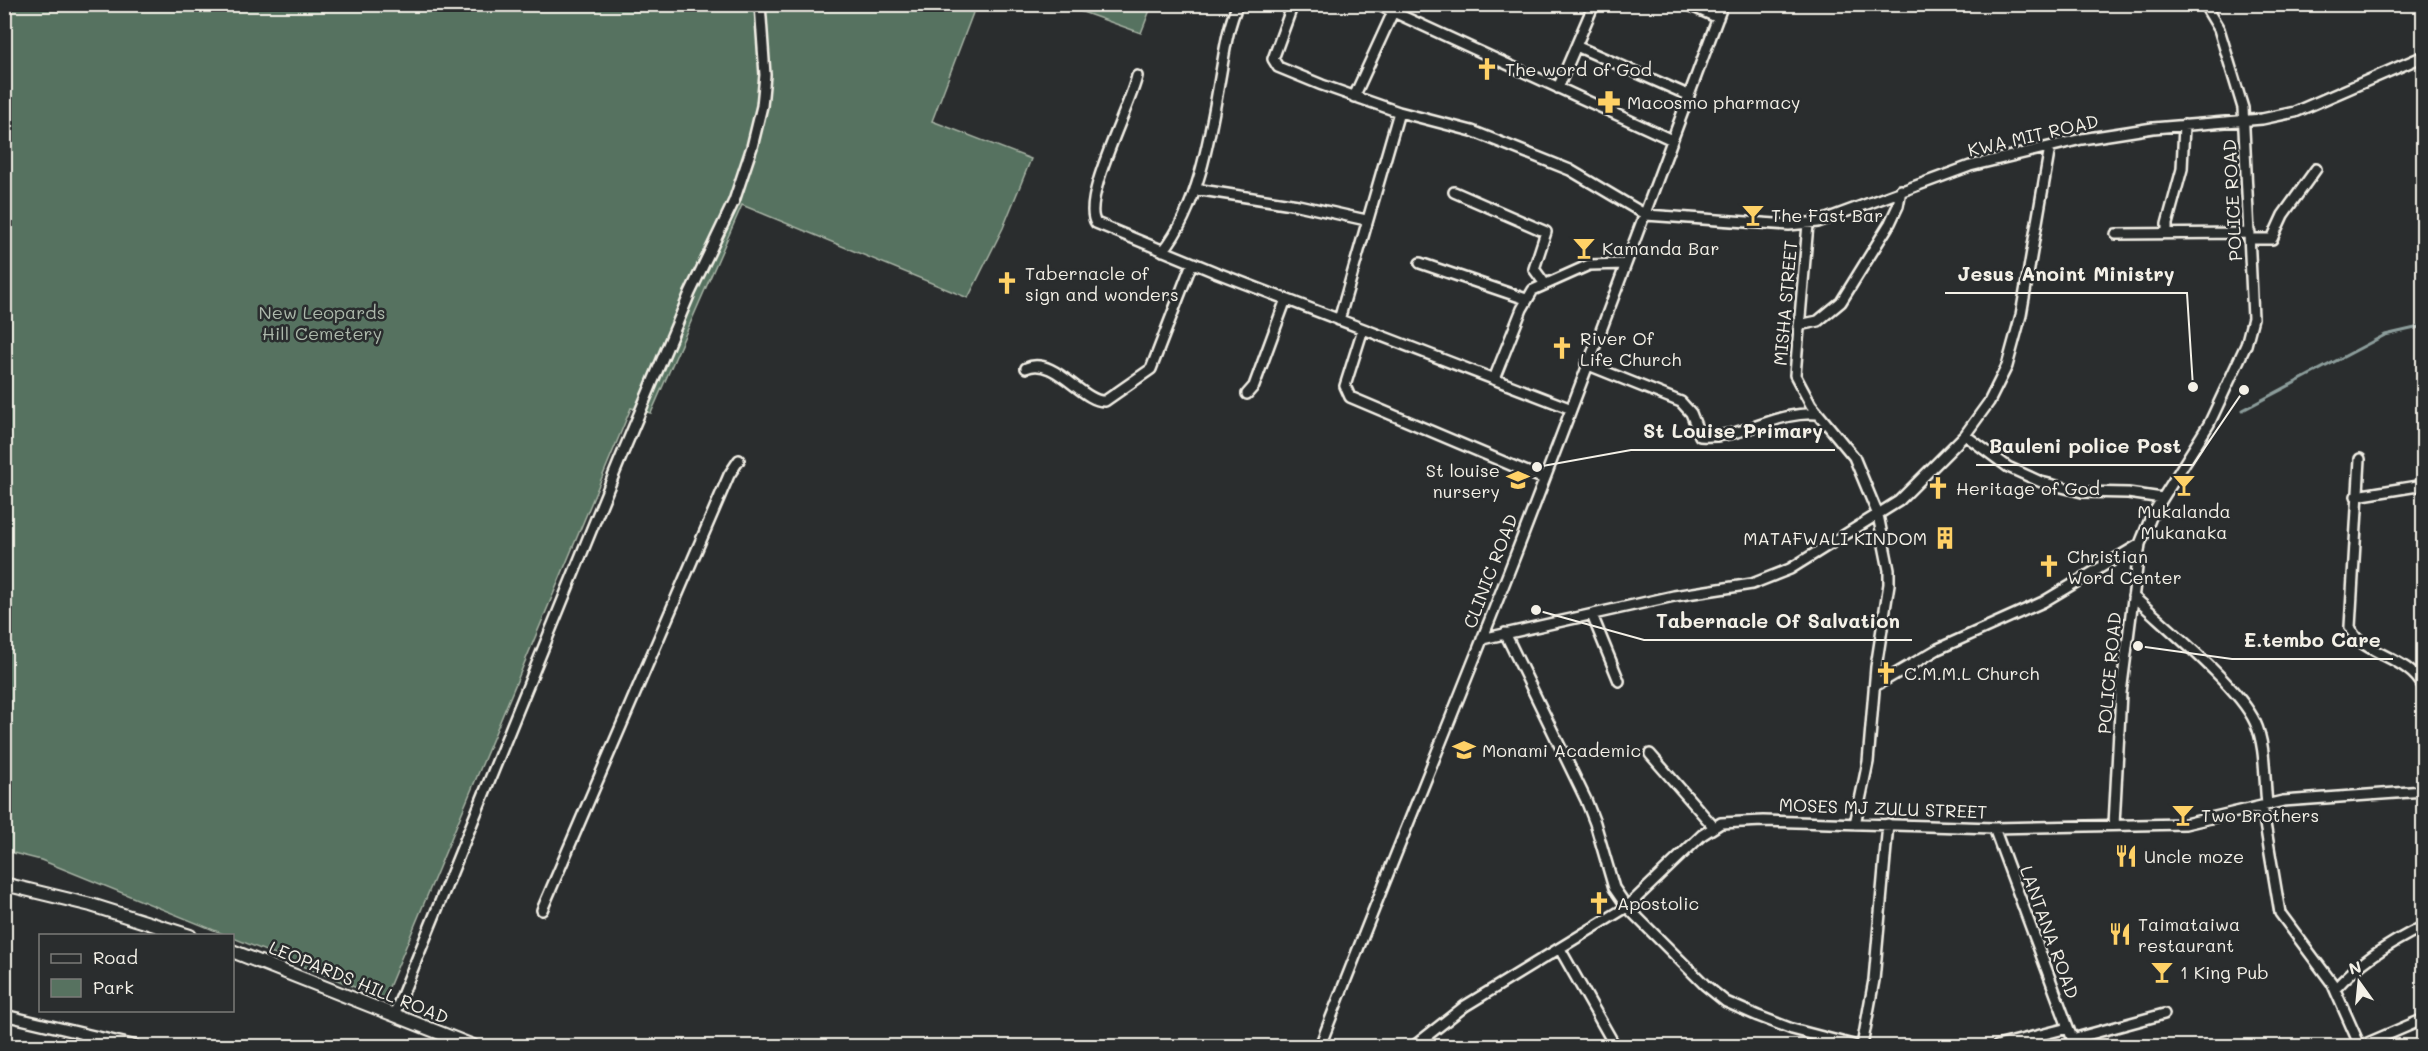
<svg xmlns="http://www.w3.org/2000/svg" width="2428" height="1051" viewBox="0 0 2428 1051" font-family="Mali,sans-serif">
  <rect width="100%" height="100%" fill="#2a2d2e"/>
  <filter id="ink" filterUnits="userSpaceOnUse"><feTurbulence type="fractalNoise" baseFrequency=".0167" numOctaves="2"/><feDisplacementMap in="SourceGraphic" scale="12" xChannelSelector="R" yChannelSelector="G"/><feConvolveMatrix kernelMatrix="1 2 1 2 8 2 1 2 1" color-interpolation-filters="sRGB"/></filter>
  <g filter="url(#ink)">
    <path fill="#577260" stroke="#a6b2a4" stroke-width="1.5" d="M5 5H976L932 121 1031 159 1003 228 968 298 742 205 651 413 631 408 384 999 41 860 5 851Z
      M1063 5H1152L1141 33Z"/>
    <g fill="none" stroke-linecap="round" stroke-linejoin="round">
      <path stroke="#8c9d9b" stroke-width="3" d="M2243 410 2385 335 2424 326"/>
      <g stroke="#f4f1e8" stroke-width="14">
        <path id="minor" d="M1293 4 1273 59 1278 67 1322 85 1399 112 1472 131 1570 170 1646 215 1789 225 1818 222 1970 166 2082 139 2153 128 2262 119 2295 112 2424 56
          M1376 4 1672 140
          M1687 4 1718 18
          M1576 46 1688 95
          M1137 76C1131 105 1080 201 1096 223L1215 272 1569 408
          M1558 88 1594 4
          M1354 97 1393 12
          M1195 189 1298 205 1366 220
          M1454 192 1546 232 1534 269 1545 284
          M1808 224 1795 375 1811 405 1854 457 1878 515 1889 570V584L1876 667 1868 762 1855 824
          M2167 232V224L2182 169 2184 125
          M2116 234 2250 233
          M2251 239H2272L2283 215 2316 169
          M1163 251C1200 206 1211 129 1221 72 1225 49 1228 26 1238 4
          M1420 263 1526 299
          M1339 320 1399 112
          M1799 325 1818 321 1841 302 1890 223 1898 206 1901 190
          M1363 329 1345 386 1350 397 1544 479
          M1586 364 1681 402 1691 413 1700 436C1742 440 1777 410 1818 414
          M1026 368C1054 355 1083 403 1105 401L1151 369 1192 263
          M1494 379 1522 309 1533 290 1589 265 1625 264
          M1247 394 1254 386 1286 299
          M1965 435 2008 467 2041 482 2082 492 2128 493 2162 498
          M2360 459 2350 627C2358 654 2408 655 2424 688
          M2356 496 2424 485
          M2133 596C2165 626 2238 685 2255 722 2266 745 2264 778 2267 804
          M1592 615 1619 681
          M1505 633 1586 800 1595 823 1614 888 1627 907 1705 985 1726 1002 1758 1016 1792 1029 1857 1046
          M1482 639 1674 596 1752 584 1790 569 1899 501 1965 435 1989 402 2007 366 2021 315 2050 147
          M1875 686 1938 649 2043 602 2140 544
          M1650 754 1713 826
          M2262 806 2280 913 2332 983 2360 1046
          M2114 825 2121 693 2140 544 2151 517 2209 424 2246 345 2253 318 2243 108 2219 29 2204 4
          M1994 828 2075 1046
          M542 910 729 475 739 460
          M1560 949 1615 1046
          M2335 989C2359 962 2391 942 2424 926
          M4 1015 136 1046
          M394 1015 619 462 690 293 734 201 752 147 762 106 765 75 760 4
          M84 1034 85 1046
          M2072 1039 2164 1014
          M1320 1046C1383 883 1451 720 1515 556 1586 373 1654 189 1723 4
          M1414 1046 1465 1006 1627 907 1702 835 1721 823 1763 821 1994 828 2185 824 2283 801 2424 791
          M1862 1046 1874 980 1888 824
          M1997 1046 2068 1028
          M2361 1046 2424 1019"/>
      </g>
      <g stroke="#f4f1e8" stroke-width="16">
        <path id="major" d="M4 884 91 905 190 936
          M232 951 473 1046"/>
      </g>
      <use href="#minor" stroke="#2a2d2e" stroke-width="9"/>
      <use href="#major" stroke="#2a2d2e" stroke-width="12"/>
    </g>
  </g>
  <defs>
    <g id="church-bare" transform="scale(1.8)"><path d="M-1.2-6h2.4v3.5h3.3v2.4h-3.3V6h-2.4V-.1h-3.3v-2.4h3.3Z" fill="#ffd166" stroke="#2a2d2e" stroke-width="2.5" paint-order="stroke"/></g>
    <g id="pharmacy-bare" transform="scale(1.8)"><path d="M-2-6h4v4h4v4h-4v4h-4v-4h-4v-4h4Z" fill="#ffd166" stroke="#2a2d2e" stroke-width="2.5" paint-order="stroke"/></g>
    <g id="bar-bare" transform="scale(1.8)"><path d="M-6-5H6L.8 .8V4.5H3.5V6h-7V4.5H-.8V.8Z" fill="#ffd166" stroke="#2a2d2e" stroke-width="2.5" paint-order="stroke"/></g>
    <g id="school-bare" transform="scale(1.8)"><path d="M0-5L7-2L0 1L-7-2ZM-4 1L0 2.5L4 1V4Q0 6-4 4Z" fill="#ffd166" stroke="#2a2d2e" stroke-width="2.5" paint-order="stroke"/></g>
    <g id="building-bare" transform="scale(1.8)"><path d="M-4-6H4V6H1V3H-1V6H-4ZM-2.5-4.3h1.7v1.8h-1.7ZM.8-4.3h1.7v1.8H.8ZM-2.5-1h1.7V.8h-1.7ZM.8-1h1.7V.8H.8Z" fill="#ffd166" stroke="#2a2d2e" stroke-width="2.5" paint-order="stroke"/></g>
    <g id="restaurant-bare" transform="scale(1.8)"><path d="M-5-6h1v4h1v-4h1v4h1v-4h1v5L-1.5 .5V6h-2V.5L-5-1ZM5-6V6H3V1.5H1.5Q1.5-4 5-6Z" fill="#ffd166" stroke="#2a2d2e" stroke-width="2.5" paint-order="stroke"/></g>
  </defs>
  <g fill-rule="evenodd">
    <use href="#church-bare" x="1487" y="69"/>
    <use href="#pharmacy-bare" x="1609" y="102"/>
    <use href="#bar-bare" x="1753" y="215"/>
    <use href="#bar-bare" x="1584" y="248"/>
    <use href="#church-bare" x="1007" y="283"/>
    <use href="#church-bare" x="1562" y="348"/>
    <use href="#school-bare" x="1518" y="480"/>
    <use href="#bar-bare" x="2184" y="485"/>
    <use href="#church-bare" x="1938" y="488"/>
    <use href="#building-bare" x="1945" y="538"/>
    <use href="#church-bare" x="2049" y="566"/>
    <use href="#church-bare" x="1886" y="673"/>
    <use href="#school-bare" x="1464" y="750"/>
    <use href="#bar-bare" x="2183" y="815"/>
    <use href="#restaurant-bare" x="2126" y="856"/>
    <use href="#church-bare" x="1599" y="903"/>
    <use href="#restaurant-bare" x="2120" y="934"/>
    <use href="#bar-bare" x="2162" y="972"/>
  </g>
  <g text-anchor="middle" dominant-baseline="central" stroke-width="5" stroke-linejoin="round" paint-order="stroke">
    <g font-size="18" fill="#f4f1e8" stroke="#2a2d2e" text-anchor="start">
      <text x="1505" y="69">The word of God</text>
      <text x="1627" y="102">Macosmo pharmacy</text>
      <text x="1771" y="215">The Fast Bar</text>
      <text x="1602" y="248">Kamanda Bar</text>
      <text x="1025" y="273">Tabernacle of<tspan x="1025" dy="21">sign and wonders</tspan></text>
      <text x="1580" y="338">River Of<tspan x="1580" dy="21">Life Church</tspan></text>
      <text x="1500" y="470" text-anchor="end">St louise<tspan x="1500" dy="21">nursery</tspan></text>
      <text x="1956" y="488">Heritage of God</text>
      <text x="2184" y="511" text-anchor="middle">Mukalanda<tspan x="2184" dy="21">Mukanaka</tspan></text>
      <text x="1927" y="538" text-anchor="end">MATAFWALI KINDOM</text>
      <text x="2067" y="556">Christian<tspan x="2067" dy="21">Word Center</tspan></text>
      <text x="1904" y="673">C.M.M.L Church</text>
      <text x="1482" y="750">Monami Academic</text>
      <text x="2201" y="815">Two Brothers</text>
      <text x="2144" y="856">Uncle moze</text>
      <text x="1617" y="903">Apostolic</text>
      <text x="2138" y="924">Taimataiwa<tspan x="2138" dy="21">restaurant</tspan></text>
      <text x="2180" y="972">1 King Pub</text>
    </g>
    <g font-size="18" fill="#f4f1e8" stroke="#2a2d2e">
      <text transform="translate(2033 135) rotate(-13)">KWA MIT ROAD</text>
      <text transform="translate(2232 200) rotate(-93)">POLICE ROAD</text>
      <text transform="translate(1785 303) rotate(-85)">MISHA STREET</text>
      <text transform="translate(1490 571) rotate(-69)">CLINIC ROAD</text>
      <text transform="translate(2109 673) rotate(-85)">POLICE ROAD</text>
      <text transform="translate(1883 808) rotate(2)">MOSES MJ ZULU STREET</text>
      <text transform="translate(2050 932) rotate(70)">LANTANA ROAD</text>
      <text transform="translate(359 982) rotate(22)">LEOPARDS HILL ROAD</text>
    </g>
    <g font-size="18" fill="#adb8ab" stroke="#2a2d2e">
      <text x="322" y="312">New Leopards<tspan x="322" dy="21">Hill Cemetery</tspan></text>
    </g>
  </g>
  <path fill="none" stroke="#f4f1e8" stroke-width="2" d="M2193 387L2187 293H1945M1537 467L1631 450H1835M2244 390L2193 465H1976M1536 610L1644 640H1912M2138 646L2232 659H2393"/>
  <g fill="#f4f1e8" stroke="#2a2d2e" stroke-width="2">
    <circle cx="2193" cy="387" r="6"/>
    <circle cx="1537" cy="467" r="6"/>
    <circle cx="2244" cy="390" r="6"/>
    <circle cx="1536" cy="610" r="6"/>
    <circle cx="2138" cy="646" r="6"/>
  </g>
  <g font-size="20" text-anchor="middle" font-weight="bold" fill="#f4f1e8" stroke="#2a2d2e" stroke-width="5" stroke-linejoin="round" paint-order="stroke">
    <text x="2066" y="281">Jesus Anoint Ministry</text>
    <text x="1733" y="438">St Louise Primary</text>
    <text x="2085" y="453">Bauleni police Post</text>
    <text x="1778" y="628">Tabernacle Of Salvation</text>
    <text x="2312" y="647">E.tembo Care</text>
  </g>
  <rect width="2428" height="1051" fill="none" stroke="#2a2d2e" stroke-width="24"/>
  <rect x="12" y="12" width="2404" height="1027" fill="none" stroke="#f4f1e8" stroke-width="2" filter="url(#ink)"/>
  <rect x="39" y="934" width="195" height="78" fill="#2a2d2e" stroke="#7b7b78" stroke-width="1.5"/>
  <rect x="51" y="954" width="30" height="9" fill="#2a2d2e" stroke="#7b7b78" stroke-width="1.5"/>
  <text x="93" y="964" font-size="18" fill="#f4f1e8">Road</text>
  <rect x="51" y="979" width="30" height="18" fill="#577260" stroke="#7b7b78" stroke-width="1.5"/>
  <text x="93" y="994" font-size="18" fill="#f4f1e8">Park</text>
  <g transform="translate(2359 982) rotate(345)" stroke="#2a2d2e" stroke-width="4.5" paint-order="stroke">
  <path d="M0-4.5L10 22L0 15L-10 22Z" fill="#f4f1e8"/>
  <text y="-9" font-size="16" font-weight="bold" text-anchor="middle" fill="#f4f1e8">N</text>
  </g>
</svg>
